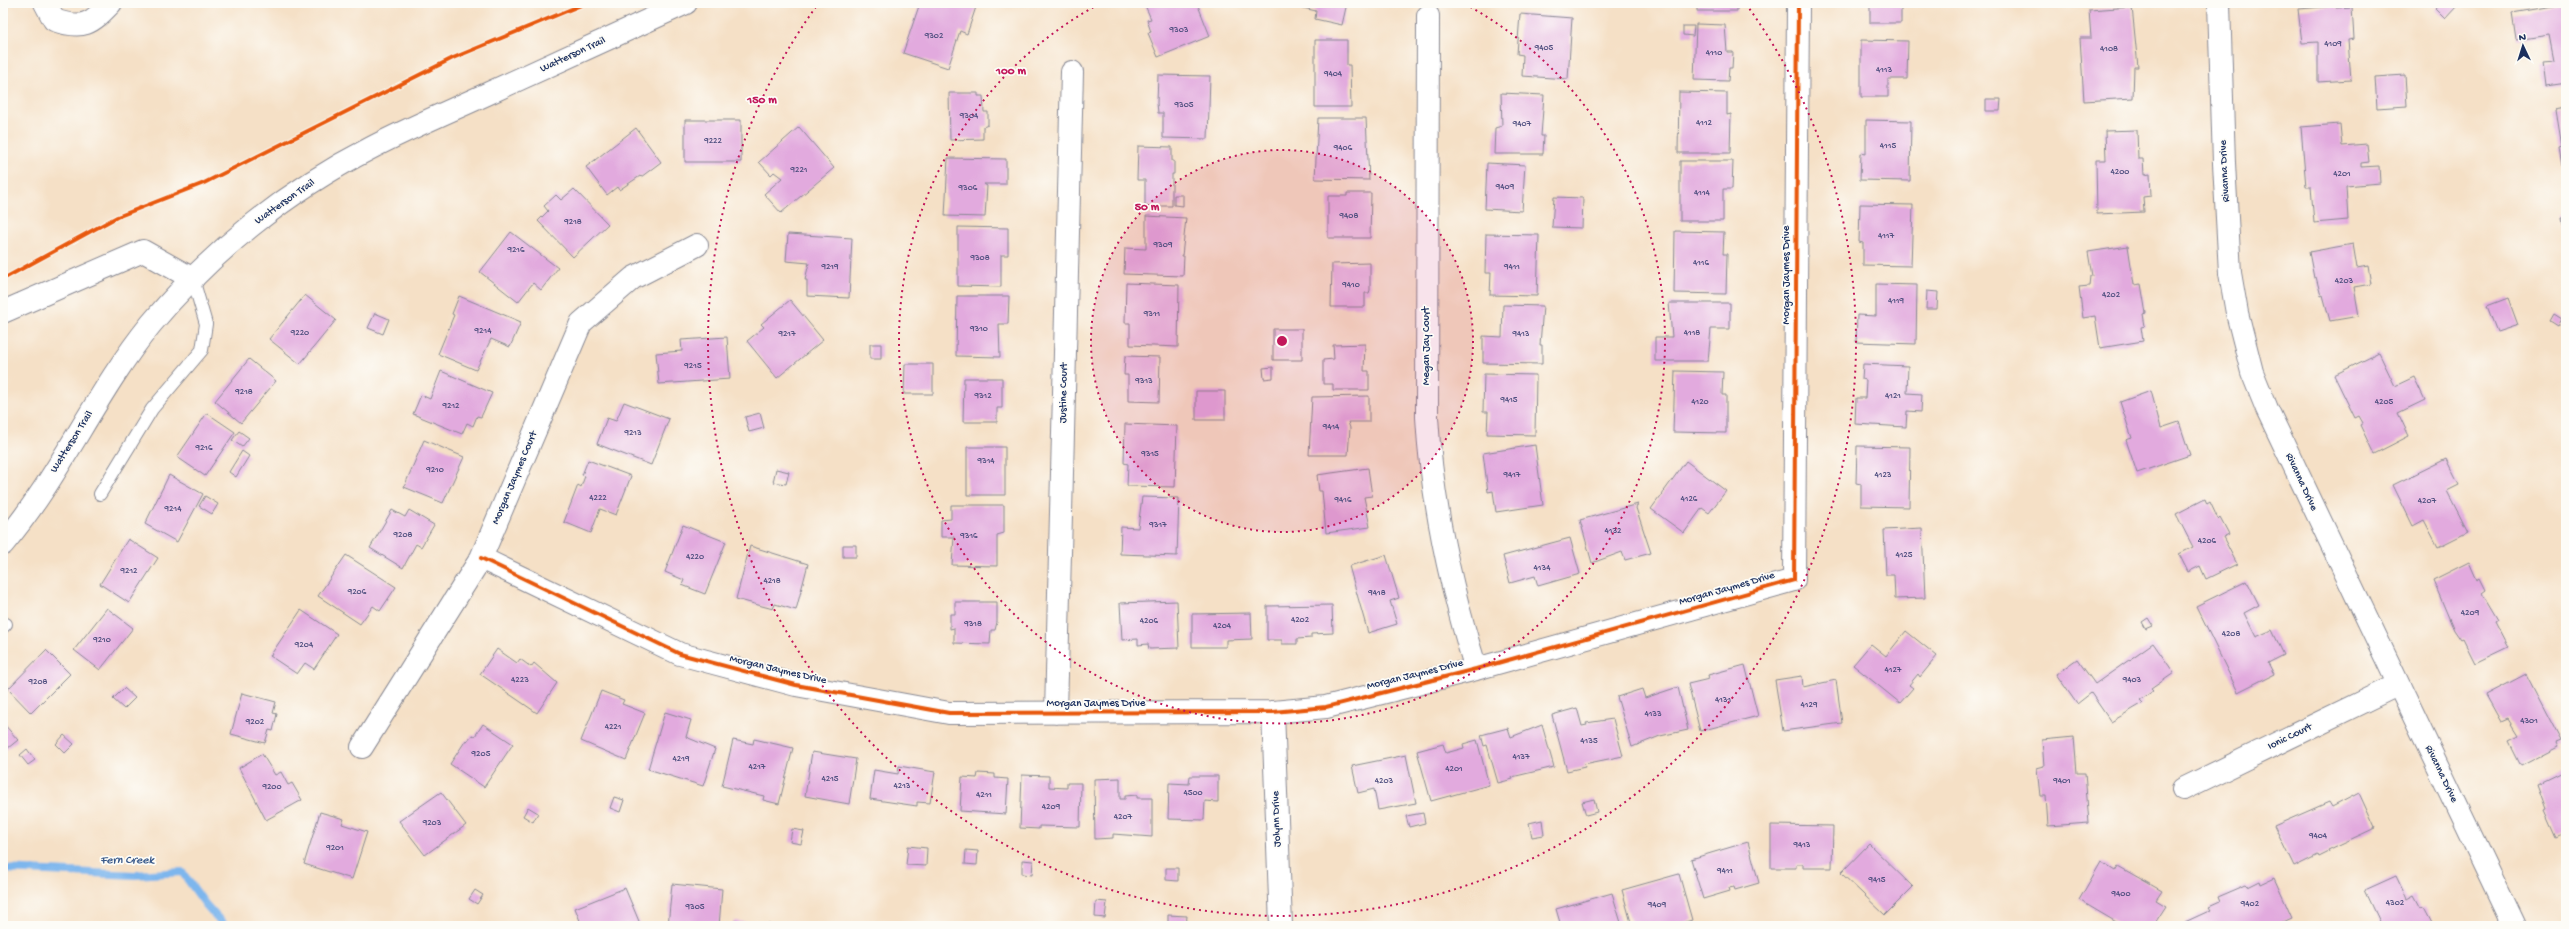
<svg xmlns="http://www.w3.org/2000/svg" width="2569" height="929" viewBox="0 0 2569 929" font-family="'Gochi Hand',sans-serif">
  <rect width="100%" height="100%" fill="#fdfcf7"/>
  <filter id="ink" filterUnits="userSpaceOnUse"><feTurbulence type="fractalNoise" baseFrequency=".025" numOctaves="2"/><feDisplacementMap in="SourceGraphic" scale="8" xChannelSelector="R" yChannelSelector="G"/><feConvolveMatrix kernelMatrix="1 2 1 2 8 2 1 2 1" color-interpolation-filters="sRGB"/></filter>
  <filter id="wash" filterUnits="userSpaceOnUse"><feTurbulence type="fractalNoise" baseFrequency=".012" numOctaves="4" result="noise"/><feDisplacementMap in="SourceGraphic" scale="16" xChannelSelector="R" yChannelSelector="G"/><feGaussianBlur stdDeviation="0.9" result="paint"/><feColorMatrix in="noise" values="0 0 0 0 0 0 0 0 0 0 0 0 0 0 0 0 0 1.4 0 .05"/><feComposite in="paint" operator="in"/></filter>
  <g filter="url(#wash)">
    <rect width="100%" height="100%" fill="#f5e0c6"/>
    <g fill="none" stroke-linecap="round" stroke-linejoin="round">
      <path stroke="#7db6ed" stroke-width="8" d="M3 869 135 875 182 872 206 905 225 926"/>
    </g>
    <g id="blocks">
      <path fill="#e2aade" d="M920 3H964L976 7 967 34 960 31 948 68 903 53Z
        M1144 3H1197L1210 36 1158 57 1148 33 1151 32 1147 20 1151 19Z
        M1300 3H1347L1342 25 1315 19 1316 11 1299 7Z
        M1697 3H1737V11H1697Z
        M1870 3H1901V23H1870Z
        M2441 3H2454L2457 6 2445 19 2435 9Z
        M2566 4V83L2545 86 2542 62 2554 61 2549 35 2516 40 2512 13Z
        M2336 6V8L2352 7 2354 39 2348 40 2351 80 2318 82V42L2302 43 2298 9Z
        M2132 7 2138 67H2134L2133 98 2084 101 2080 38H2091L2089 10Z
        M1520 14 1572 18 1568 79 1522 76 1523 55 1517 54Z
        M1696 24 1725 25 1727 52H1733L1732 68H1729L1728 81 1694 80Z
        M1683 26H1694L1693 36 1683 35Z
        M1315 40H1347V65H1350L1351 107H1315Z
        M1861 40 1908 41 1907 79H1888V97H1861Z
        M1158 75 1210 76 1208 139 1163 138V113H1158L1157 103Z
        M2405 75 2407 106 2377 108 2375 77Z
        M1679 92 1727 93V115L1731 114 1730 153H1678Z
        M949 93H978V96H983L984 112H988V125L983 127V139L950 140Z
        M1501 93 1544 95 1541 136H1544L1543 154H1494L1495 128 1502 126Z
        M1986 99H2001L2000 111H1986Z
        M2566 108V165L2562 166 2559 148 2562 147 2556 110Z
        M1318 118H1366L1369 180 1315 179Z
        M685 120H741V162H685Z
        M1866 120 1911 121 1910 181 1860 180 1861 153 1866 154Z
        M2340 124 2342 146 2367 144 2369 162 2361 163V167L2379 166 2380 183 2346 186 2348 220 2314 223 2311 187H2306L2301 127Z
        M799 127 834 168 781 213 764 194 782 178 774 172 771 175 759 162Z
        M636 128 661 162 641 177 640 176 619 190 617 187 607 195 586 167Z
        M2137 130 2138 159H2143L2144 175 2150 174 2151 196 2143 197 2144 212 2097 214 2096 160H2106L2105 131Z
        M1138 146 1172 147V161H1174V174H1172V206H1145V180H1137Z
        M948 158 1006 159V184H984L987 186 985 217 945 216Z
        M1680 161H1733L1732 189H1723V221H1680Z
        M1487 163 1525 165 1522 211 1485 209Z
        M574 189 608 224 573 257 538 221 548 211 544 206 556 195 561 200Z
        M1347 193H1371L1370 238H1328V196H1347Z
        M1174 195H1183V206L1174 205Z
        M1554 197 1583 198 1582 228 1552 227Z
        M1860 204 1913 205 1911 266 1863 265V243L1859 242Z
        M1146 216 1186 218 1182 256H1184L1183 276 1124 274 1125 248 1146 249Z
        M2562 217H2566V235H2565Z
        M958 227 1008 228V255H1001V287L958 286Z
        M1675 231 1724 232 1723 254H1727L1726 294 1674 293Z
        M511 232 558 268 541 290 533 283 518 302 480 272Z
        M788 234 852 238 849 298 807 296V280H805L809 263 786 261Z
        M1486 234 1539 235 1537 296 1490 295 1491 273H1485Z
        M2353 244 2357 268 2368 266 2371 284 2354 287 2359 316 2330 321 2323 295 2321 296 2316 277 2314 278 2309 252Z
        M2128 246 2134 285 2141 284 2145 308 2146 313 2143 314 2145 326 2141 327 2143 341 2100 348 2095 316 2083 318 2079 287 2089 286 2090 276H2092L2088 252Z
        M1370 263V290L1369 293H1365V307H1331L1332 264Z
        M1126 283 1179 285 1178 347 1130 345V323H1125Z
        M1876 284 1917 285 1916 344 1856 342 1857 315 1876 316Z
        M1927 291 1938 292 1937 309H1926Z
        M305 295 336 320 300 364 269 339Z
        M459 296 521 322 510 347 491 339 476 370 438 354 454 315 452 314Z
        M957 296H1009L1008 324H999L1000 357 956 356Z
        M2508 298 2518 325 2497 332 2487 306Z
        M790 300 823 340 777 378 747 341 764 327 761 324Z
        M1669 303H1730V329H1711L1708 361H1655V337H1672Z
        M1503 305 1543 306 1540 345H1542V364L1483 363V336L1502 337Z
        M375 313 389 319 383 334 368 328Z
        M2554 314 2562 319 2558 326 2550 321Z
        M1273 329H1302V360H1273Z
        M727 337 730 379 659 384 656 353 682 351 681 340Z
        M870 344H881V359H870Z
        M1365 344 1364 371H1369V390H1333V384H1323V360L1334 359 1333 345Z
        M2379 353 2395 386 2414 377 2425 400 2398 413 2409 436 2374 454 2360 425 2363 423 2359 416 2355 418 2334 375Z
        M1125 356 1160 357 1159 402 1128 401V375H1124Z
        M249 359 276 381 241 423 215 401Z
        M905 364H933V394H904Z
        M1863 364 1908 366 1907 393 1922 394 1921 412 1907 411 1906 427 1855 424 1856 398H1865L1866 380 1862 379Z
        M1273 367V378L1264 379 1263 368Z
        M441 371 492 393 481 417 477 416 473 426 467 423 462 434 413 414 421 395 430 399Z
        M1675 371 1723 372 1722 395H1726V433L1673 432Z
        M1484 374 1536 375 1535 435 1487 434 1488 412H1483Z
        M964 378H1002V408H997V422H963Z
        M1196 391H1225V420H1196Z
        M2151 391 2161 428 2179 422 2190 455 2137 473 2126 440 2132 438 2120 402Z
        M1369 396V422H1348L1350 428 1348 455H1309L1312 397Z
        M624 402 669 419 651 465 597 444 607 418 616 421Z
        M207 413 235 432 205 476 177 457Z
        M760 413 764 428 749 432 745 417Z
        M1125 424 1177 426 1175 487 1127 486 1128 464 1124 463Z
        M239 431 249 438 242 447 232 440Z
        M424 440 464 457 443 503 404 487Z
        M1535 445 1543 505 1496 512 1493 491 1488 492 1483 453Z
        M1857 446 1910 447 1909 507 1861 506V484L1856 483Z
        M967 447H1005V495H967Z
        M242 451 249 456 236 477 229 472Z
        M2446 459 2459 485 2447 491 2468 532 2438 547 2424 520 2413 526 2393 485Z
        M588 460 631 476 616 515 600 509 591 533 564 522 578 485 581 487 585 476 582 475Z
        M1686 461 1726 491 1709 513 1702 508 1684 533 1651 509Z
        M1368 468 1372 496 1364 497 1370 527 1326 533 1322 491H1319L1317 475Z
        M776 469 789 472 786 484 773 482Z
        M169 475 203 494 177 542 145 524Z
        M205 496 218 504 212 514 199 506Z
        M1142 497 1179 498 1177 556 1120 554 1121 527 1138 528Z
        M2205 499 2207 504 2210 502 2218 519 2220 517 2229 534 2223 537 2237 564 2206 579 2200 566 2188 572 2179 554 2193 547 2176 514Z
        M1638 504 1636 508 1651 553 1625 560 1622 552 1592 563 1580 520Z
        M951 505H1004V533L997 535V566L952 565 954 537H941V520L951 519Z
        M392 510 405 517 409 510 434 525 421 547 416 544 403 568 370 548Z
        M683 525 726 542 705 594 682 585 684 580 665 572Z
        M1922 528 1925 598 1895 599 1894 575H1886L1884 530Z
        M1570 538 1580 574 1538 586 1535 576 1510 583 1503 556Z
        M128 539 158 558 129 603 100 584Z
        M843 545H856V557H843Z
        M750 546 808 564 796 610 775 604 773 609 736 599Z
        M346 555 396 587 380 611 373 606 360 624 318 596Z
        M1386 555 1399 598 1390 601 1397 624 1368 633 1349 566Z
        M2469 562 2477 580 2480 578 2486 590 2482 593 2498 620 2495 622 2508 647 2475 663 2463 639 2461 640 2454 630 2433 580Z
        M2247 581 2259 605 2244 613 2256 637 2272 630 2284 655 2268 663 2274 674 2238 692 2196 606Z
        M1177 601 1179 648 1149 649 1148 644 1138 645V639L1122 640 1120 603Z
        M955 602H997V622L995 630H991L990 644 954 643V628L950 629V614H955Z
        M1332 605 1333 633 1311 634V638L1297 639V644H1282V640H1267V606Z
        M107 608 133 628 100 670 74 650Z
        M301 610 337 634 314 669 305 663 297 674 270 656Z
        M1251 613 1252 639 1226 640V647H1192V614Z
        M2148 618 2153 626 2146 629 2142 622Z
        M1906 631 1937 656 1920 677 1918 674 1909 685 1913 688 1900 703 1853 665 1871 644 1886 656Z
        M2153 643 2174 673 2151 689 2153 691 2140 700 2143 703 2111 722 2091 693 2077 704 2056 674 2077 659 2095 684Z
        M497 649 517 663 520 659 531 667 534 663 557 683 537 713 480 674Z
        M46 650 70 674 31 713 8 689Z
        M1745 665 1758 716 1700 731 1688 684 1709 679 1708 675Z
        M2526 674 2561 741 2556 743 2558 747 2521 766 2508 740 2518 735 2508 719 2501 722 2486 695Z
        M1802 676 1803 687 1836 680 1842 723 1783 731 1775 680Z
        M1678 687 1688 730 1660 736 1632 747 1617 697 1642 689 1645 698Z
        M124 688 135 698 124 709 113 699Z
        M601 691 624 700 622 704 645 713 626 760 581 741Z
        M242 693 276 702 273 713 277 714 273 731 269 730 265 743 231 734Z
        M1577 708 1582 726 1587 725 1586 723 1613 719 1623 756 1584 764 1585 767 1567 771 1552 715Z
        M665 712 691 720 686 737 715 749 703 786 648 769Z
        M3 723 18 740 3 752Z
        M483 724 513 744 484 787 450 764 466 740 467 741 472 735 475 736Z
        M1542 725 1554 767 1512 777 1513 779 1498 783 1487 745 1484 746 1481 735 1508 728 1511 737Z
        M64 735 74 744 65 753 56 744Z
        M2074 737 2077 773H2085L2089 823 2048 826 2046 796H2040L2037 768 2044 766 2042 740Z
        M754 739 793 748 779 804 763 800 764 796 722 786 733 740 753 744Z
        M1477 740 1489 785 1431 801 1417 751 1443 744 1446 753 1464 748 1463 744Z
        M27 749 35 760 28 765 20 755Z
        M812 752 856 759 849 804 805 796Z
        M262 754 275 775 281 772 288 785 292 783 302 800 266 820 239 768Z
        M1406 755 1416 803 1378 810 1374 789 1358 793 1352 766Z
        M899 766 935 772 930 803 917 802V806L870 799 874 770 898 774Z
        M2566 770V841L2562 834 2556 837 2544 810 2546 809 2537 784Z
        M978 773 995 774V778L1008 779 1006 814 960 811 962 777 977 778Z
        M1022 775 1049 776V787L1067 788V783H1081L1080 827 1039 826V829L1020 828Z
        M1190 776H1218V802L1205 801 1204 820 1168 819 1169 783 1189 784Z
        M1120 778V799H1125V796L1137 795V798H1152V837L1113 834V838L1095 839 1094 779Z
        M441 792 466 825 425 855 399 821Z
        M2359 793 2375 828 2328 850 2329 852 2319 857 2318 855 2294 867 2274 826 2329 802 2332 807Z
        M614 797 624 800 620 812 610 808Z
        M1594 799 1597 812 1586 815 1582 802Z
        M528 807 538 813 533 822 523 816Z
        M320 812 344 819 342 824 367 832 352 879 304 864Z
        M1423 813 1425 823 1409 827 1406 816Z
        M1542 820 1544 835 1532 837 1529 823Z
        M1771 825 1833 826 1832 868H1803V864H1796V868H1771Z
        M792 829 804 831 801 844 790 842Z
        M1748 842 1759 883 1735 890 1734 887 1729 888 1730 891 1703 899 1691 859Z
        M1869 844 1913 887 1885 915 1841 873Z
        M908 846 927 848 926 866 906 865Z
        M966 850 978 851 977 865 965 864Z
        M1022 860 1033 861 1032 875 1022 874Z
        M2101 862 2115 871 2118 866 2162 891 2156 900 2166 906 2153 926H2123L2079 900Z
        M1166 868H1178V881L1166 880Z
        M1679 874 1692 920 1672 926H1632L1622 890Z
        M2396 876 2407 899 2414 895 2421 908 2424 907 2434 926H2382L2365 890Z
        M2274 878 2292 918 2274 926H2187L2185 922 2211 910 2209 907 2220 902 2218 897 2246 885 2248 887 2260 881 2261 884Z
        M672 884 722 889 719 926H668Z
        M625 888 641 926H582L575 908Z
        M475 890 483 895 477 904 469 899Z
        M1612 893 1622 926H1561L1556 909Z
        M1096 901 1107 902 1105 918 1095 917Z
        M1168 915 1187 916 1186 926H1168Z
        M734 921 777 925V926H733Z"/>
    </g>
  </g>
  <g filter="url(#ink)">
    <use href="#blocks" fill-opacity="0" stroke="#888892" stroke-width="1"/>
    <g fill="none" stroke-linecap="round" stroke-linejoin="round">
      <g stroke="#888892" stroke-width="14">
        <path id="lane" d="M100 494 152 409 202 350 206 324 193 279
          M3 627 6 624"/>
      </g>
      <g stroke="#888892" stroke-width="24">
        <path id="street" d="M45 3 54 20C83 30 91 24 111 3
          M2219 3 2224 163 2230 273 2237 313 2252 372 2267 409 2514 926
          M1428 16 1427 417C1432 504 1450 586 1476 669
          M3 312 143 251 193 279
          M481 558 680 654 796 685 949 713 1273 712 1326 707 1476 669 1794 580 1798 3
          M1273 712 1281 926
          M1056 713 1072 72
          M362 747 481 558 581 323 633 278 697 245
          M2183 789 2397 685"/>
      </g>
      <g stroke="#888892" stroke-width="24">
        <path id="secondary" d="M3 544C60 477 95 393 151 324 211 252 287 191 371 148 409 128 450 111 489 93 555 63 620 33 686 3"/>
      </g>
      <use href="#lane" stroke="#fff" stroke-width="12"/>
      <use href="#street" stroke="#fff" stroke-width="22"/>
      <use href="#secondary" stroke="#fff" stroke-width="22"/>
      <g stroke="#fdfcf7" stroke-width="6">
        <path id="cycleway" d="M3 279 117 217 204 183 453 58 586 3
          M481 558 680 654 796 685 949 713 1273 712 1326 707 1476 669 1794 580 1798 3"/>
      </g>
      <use href="#cycleway" stroke="#e8590c" stroke-width="4"/>
    </g>
  </g>
  <circle cx="1282" cy="341" r="191" fill="#c2185b" fill-opacity=".12"/>
  <g fill="none" stroke="#c2185b" stroke-width="2" stroke-dasharray="2 4">
    <circle cx="1282" cy="341" r="191"/>
    <path d="M1465 4A383 383 0 1 1 1099 4"/>
    <path d="M1746 4A574 574 0 1 1 818 4"/>
  </g>
  <g text-anchor="middle" dominant-baseline="central" stroke-width="3.5" stroke-linejoin="round" paint-order="stroke">
    <g font-size="9" fill="#4d4e7e">
      <text x="1179" y="30">9303</text>
      <text x="934" y="36">9302</text>
      <text x="2333" y="44">4109</text>
      <text x="1544" y="48">9405</text>
      <text x="2109" y="49">4108</text>
      <text x="1714" y="53">4110</text>
      <text x="1884" y="70">4113</text>
      <text x="1333" y="74">9404</text>
      <text x="1184" y="105">9305</text>
      <text x="969" y="116">9304</text>
      <text x="1704" y="123">4112</text>
      <text x="1522" y="124">9407</text>
      <text x="713" y="141">9222</text>
      <text x="1888" y="146">4115</text>
      <text x="1343" y="148">9406</text>
      <text x="799" y="170">9221</text>
      <text x="2120" y="172">4200</text>
      <text x="2342" y="174">4201</text>
      <text x="1505" y="187">9409</text>
      <text x="968" y="188">9306</text>
      <text x="1702" y="193">4114</text>
      <text x="1349" y="216">9408</text>
      <text x="573" y="222">9218</text>
      <text x="1886" y="236">4117</text>
      <text x="1163" y="245">9309</text>
      <text x="516" y="250">9216</text>
      <text x="980" y="258">9308</text>
      <text x="1701" y="263">4116</text>
      <text x="830" y="267">9219</text>
      <text x="1512" y="267">9411</text>
      <text x="2344" y="281">4203</text>
      <text x="1351" y="285">9410</text>
      <text x="2111" y="295">4202</text>
      <text x="1896" y="301">4119</text>
      <text x="1152" y="314">9311</text>
      <text x="979" y="329">9310</text>
      <text x="483" y="331">9214</text>
      <text x="300" y="333">9220</text>
      <text x="1692" y="333">4118</text>
      <text x="787" y="334">9217</text>
      <text x="1521" y="334">9413</text>
      <text x="693" y="366">9215</text>
      <text x="1144" y="381">9313</text>
      <text x="244" y="392">9218</text>
      <text x="983" y="396">9312</text>
      <text x="1893" y="396">4121</text>
      <text x="1509" y="400">9415</text>
      <text x="1700" y="402">4120</text>
      <text x="2384" y="402">4205</text>
      <text x="451" y="406">9212</text>
      <text x="1331" y="427">9414</text>
      <text x="633" y="433">9213</text>
      <text x="204" y="448">9216</text>
      <text x="1150" y="454">9315</text>
      <text x="986" y="461">9314</text>
      <text x="435" y="470">9210</text>
      <text x="1512" y="475">9417</text>
      <text x="1883" y="475">4123</text>
      <text x="598" y="498">4222</text>
      <text x="1689" y="499">4126</text>
      <text x="1343" y="500">9416</text>
      <text x="2427" y="501">4207</text>
      <text x="173" y="509">9214</text>
      <text x="1158" y="525">9317</text>
      <text x="1613" y="531">4132</text>
      <text x="403" y="535">9208</text>
      <text x="969" y="536">9316</text>
      <text x="2207" y="541">4206</text>
      <text x="1904" y="555">4125</text>
      <text x="695" y="557">4220</text>
      <text x="1542" y="568">4134</text>
      <text x="129" y="571">9212</text>
      <text x="772" y="581">4218</text>
      <text x="357" y="592">9206</text>
      <text x="1377" y="593">9418</text>
      <text x="2470" y="613">4209</text>
      <text x="1300" y="620">4202</text>
      <text x="1149" y="621">4206</text>
      <text x="973" y="624">9318</text>
      <text x="1222" y="626">4204</text>
      <text x="2231" y="634">4208</text>
      <text x="102" y="640">9210</text>
      <text x="304" y="645">9204</text>
      <text x="1893" y="670">4127</text>
      <text x="520" y="680">4223</text>
      <text x="2132" y="680">9403</text>
      <text x="38" y="682">9208</text>
      <text x="1723" y="700">4131</text>
      <text x="1809" y="705">4129</text>
      <text x="1653" y="714">4133</text>
      <text x="2529" y="721">4301</text>
      <text x="255" y="722">9202</text>
      <text x="613" y="727">4221</text>
      <text x="1589" y="741">4135</text>
      <text x="481" y="754">9205</text>
      <text x="1521" y="757">4137</text>
      <text x="681" y="759">4219</text>
      <text x="757" y="767">4217</text>
      <text x="1454" y="769">4201</text>
      <text x="830" y="779">4215</text>
      <text x="1384" y="781">4203</text>
      <text x="2062" y="781">9401</text>
      <text x="902" y="786">4213</text>
      <text x="272" y="787">9200</text>
      <text x="1193" y="793">4500</text>
      <text x="984" y="795">4211</text>
      <text x="1051" y="807">4209</text>
      <text x="1123" y="817">4207</text>
      <text x="432" y="823">9203</text>
      <text x="2318" y="836">9404</text>
      <text x="1802" y="845">9413</text>
      <text x="335" y="848">9201</text>
      <text x="1725" y="871">9411</text>
      <text x="1877" y="880">9415</text>
      <text x="2121" y="894">9400</text>
      <text x="2395" y="903">4302</text>
      <text x="2250" y="904">9402</text>
      <text x="1657" y="905">9409</text>
      <text x="695" y="907">9305</text>
    </g>
    <g font-size="11" fill="#1b2f5e" stroke="#fdfcf7">
      <text transform="translate(573 55) rotate(-25)">Watterson Trail</text>
      <text transform="translate(2225 171) rotate(-93)">Rivanna Drive</text>
      <text transform="translate(285 202) rotate(-35)">Watterson Trail</text>
      <text transform="translate(1787 275) rotate(-90)">Morgan Jaymes Drive</text>
      <text transform="translate(1427 346) rotate(-90)">Megan Jay Court</text>
      <text transform="translate(1064 393) rotate(-89)">Justine Court</text>
      <text transform="translate(72 442) rotate(-58)">Watterson Trail</text>
      <text transform="translate(515 478) rotate(-67)">Morgan Jaymes Court</text>
      <text transform="translate(2301 482) rotate(65)">Rivanna Drive</text>
      <text transform="translate(1727 589) rotate(-16)">Morgan Jaymes Drive</text>
      <text transform="translate(778 670) rotate(13)">Morgan Jaymes Drive</text>
      <text transform="translate(1415 675) rotate(-14)">Morgan Jaymes Drive</text>
      <text x="1096" y="704">Morgan Jaymes Drive</text>
      <text transform="translate(2290 737) rotate(-26)">Ionic Court</text>
      <text transform="translate(2441 774) rotate(64)">Rivanna Drive</text>
      <text transform="translate(1277 819) rotate(-92)">Jolynn Drive</text>
    </g>
    <g font-size="12" font-style="italic" fill="#385889" stroke="#fdfcf7">
      <text x="127" y="861">Fern Creek</text>
    </g>
  </g>
  <circle cx="1282" cy="341" r="6" fill="#c2185b" stroke="#fdfcf7" stroke-width="2"/>
  <g font-size="12" text-anchor="middle" font-weight="bold" fill="#c2185b" stroke="#fdfcf7" stroke-width="3.5" stroke-linejoin="round" paint-order="stroke">
    <text x="1011" y="74">100 m</text>
    <text x="762" y="103">150 m</text>
    <text x="1147" y="210">50 m</text>
  </g>
  <rect width="2569" height="929" fill="none" stroke="#fdfcf7" stroke-width="16"/>
  <g transform="translate(2523 46) rotate(356)" stroke="#fdfcf7" stroke-width="3" paint-order="stroke">
  <path d="M0-3L7 15L0 10L-7 15Z" fill="#1b2f5e"/>
  <text y="-6" font-size="11" font-weight="bold" text-anchor="middle" fill="#1b2f5e">N</text>
  </g>
</svg>
